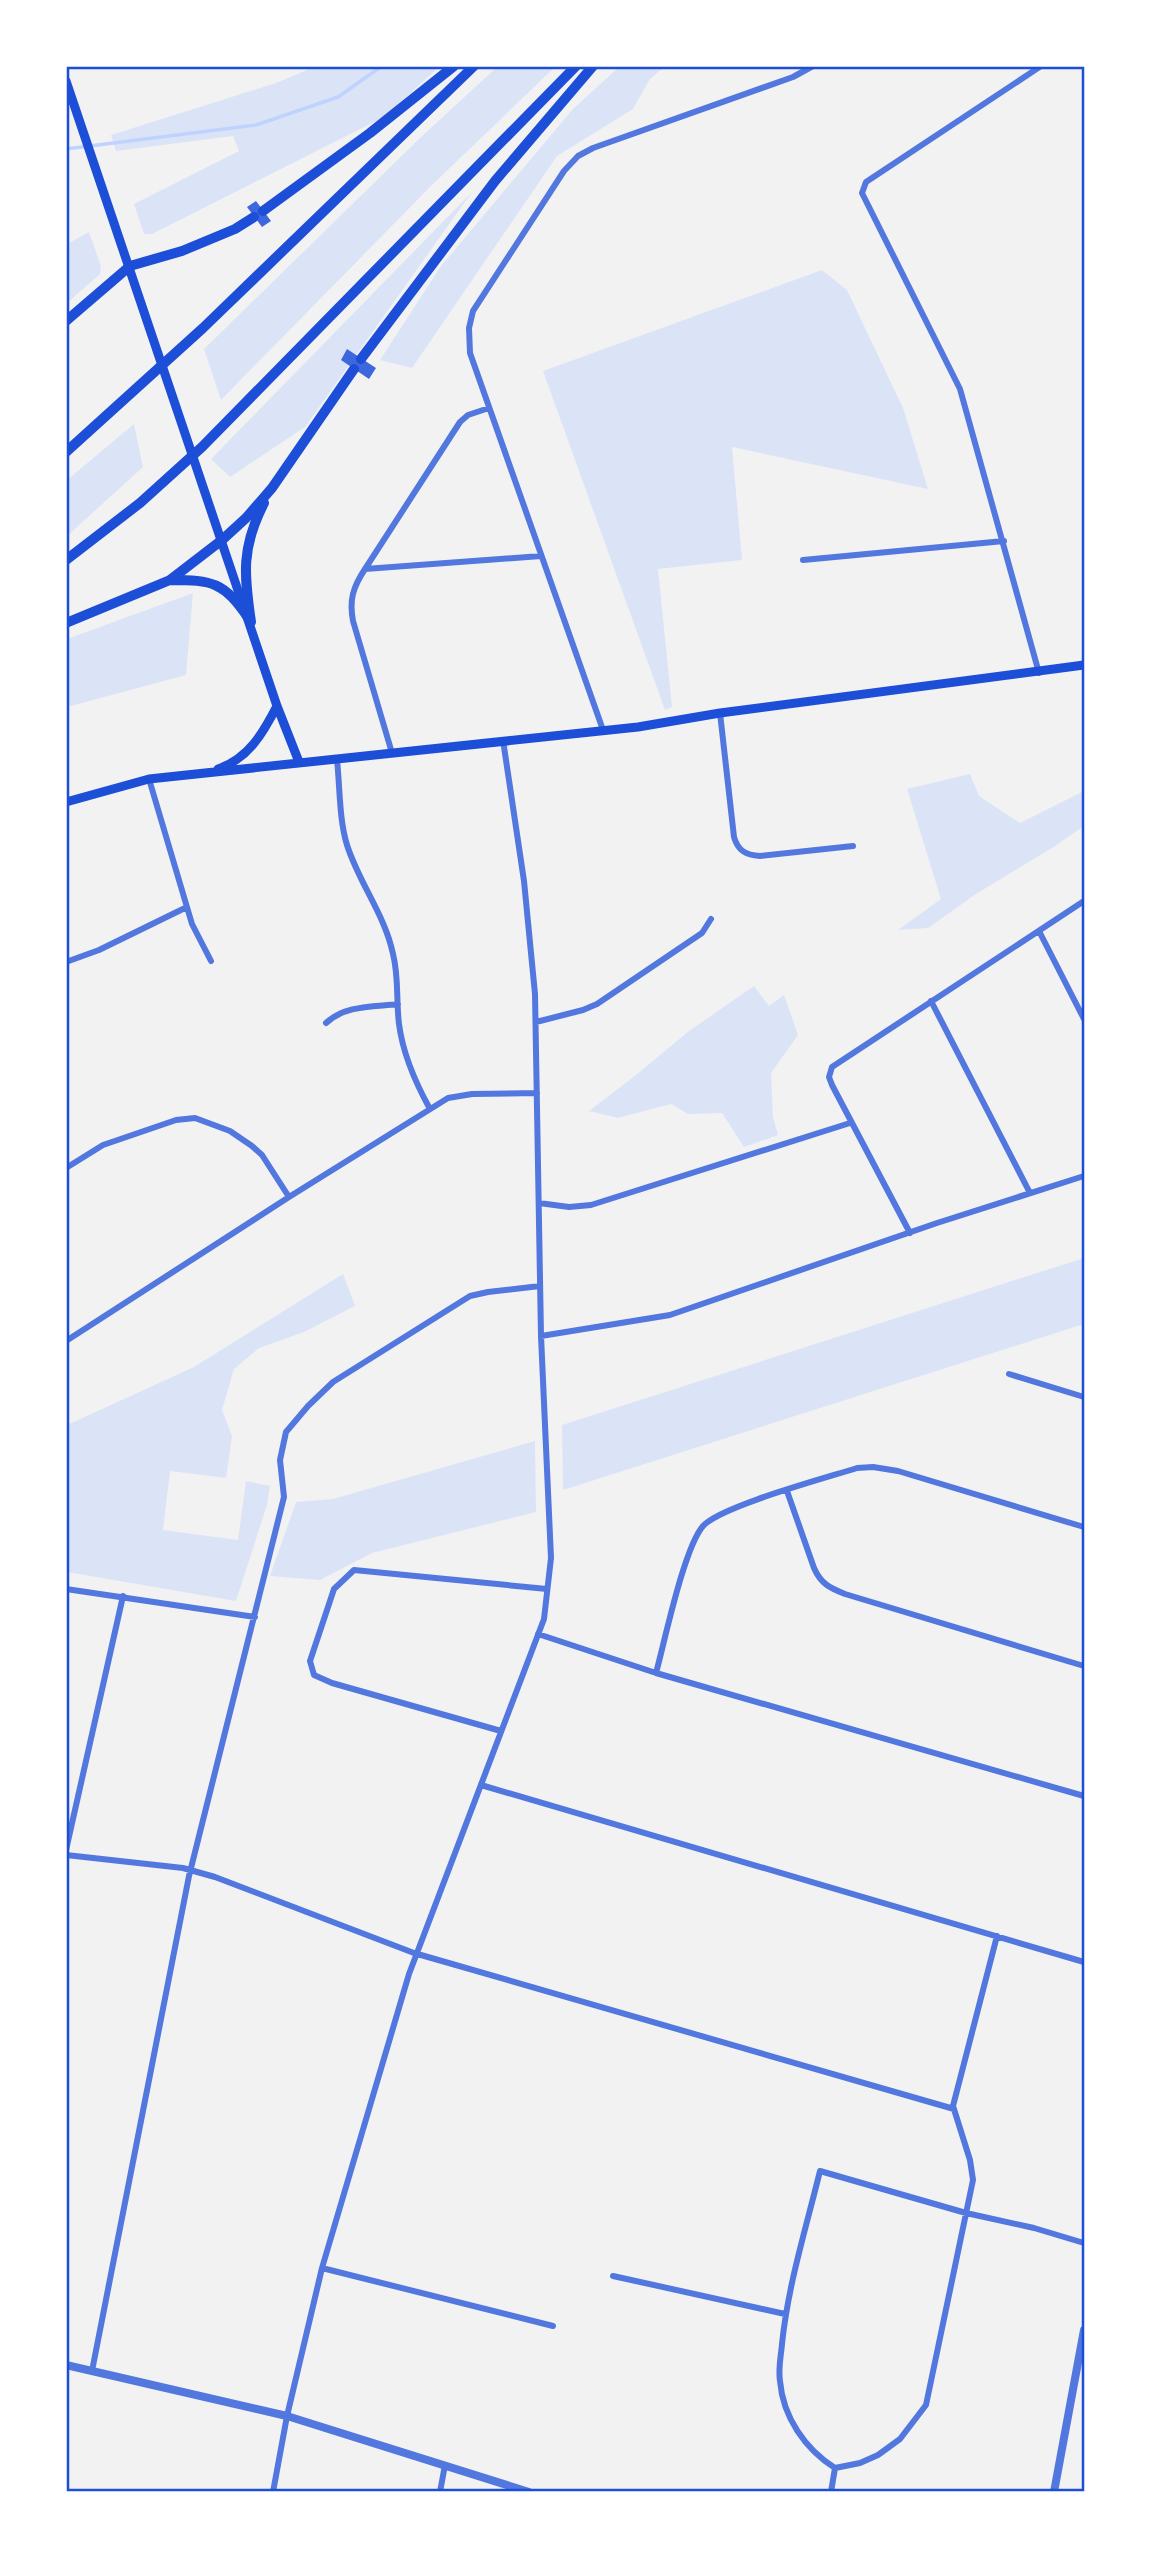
<svg xmlns="http://www.w3.org/2000/svg" width="1151" height="2558" viewBox="0 0 1151 2558" font-family="Montserrat,sans-serif">
  <rect width="100%" height="100%" fill="#f2f2f2"/>
  <path fill="#dbe4f7" d="M307 67H439L384 117 152 234H144L134 204 239 151 233 136 116 151 111 135 276 83 307 70Z
    M497 67H555L431 186 221 400 204 349 420 138Z
    M619 67H664L650 79 633 109 557 156 412 368 380 360 441 266 573 109Z
    M472 192 305 427 230 477 211 459Z
    M89 232 101 266 100 274 67 303V244Z
    M822 270 847 290 903 408 928 489 732 447 742 560 658 569 672 707 665 710 543 371Z
    M134 424 143 467 67 536V480Z
    M193 593 186 675 67 707V639Z
    M970 774 979 796 1020 823 1084 791V826L1052 848 976 894 928 928 898 930 941 899 907 789Z
    M754 986 769 1006 784 995 798 1035 771 1073 773 1117 778 1135 744 1147 722 1113 688 1114 671 1104 618 1118 589 1111 636 1075 689 1031Z
    M1084 1258V1324L563 1490 562 1425Z
    M343 1274 355 1306 304 1332 259 1348 234 1369 222 1410 232 1436 226 1478 170 1471 163 1530 238 1540 246 1481 270 1486 267 1505 236 1601 67 1572V1425L194 1367Z
    M535 1441 536 1512 372 1553 320 1580 270 1576 296 1502 333 1499Z"/>
  <g fill="none" stroke-linecap="round" stroke-linejoin="round">
    <path stroke="#bfd3fe" stroke-width="3.5" d="M66 149 256 125 338 97 382 66"/>
  </g>
  <path fill="#3d67dc" d="M256 201 271 221 262 227 247 207Z
    M347 349 376 368 369 379 341 360Z"/>
  <g fill="none" stroke-linecap="round" stroke-linejoin="round">
    <path stroke="#5277de" stroke-width="6" d="M803 560 1004 541
      M365 569 541 556
      M1039 673 960 389 862 193 866 182 1041 66
      M720 713 734 837C738 851 746 855 760 856L853 846
      M603 730 470 353 469 328 473 311 564 171 578 156 593 148 793 77 813 66
      M392 753 353 621C349 600 353 587 365 569L460 422 468 415 489 408
      M337 760C340 787 339 819 347 845 359 883 385 915 393 954 399 977 396 1000 399 1024 403 1055 415 1082 430 1109
      M149 779 192 924 211 961
      M1039 931 1084 1019
      M66 962 99 950 187 907
      M931 1001 1030 1193
      M536 1022 583 1010 597 1004 702 933 711 919
      M326 1023C345 1005 373 1007 398 1004
      M66 1168 103 1145 176 1120 195 1118 230 1131 252 1146 262 1155 289 1197
      M539 1203 569 1207 591 1205 850 1123
      M910 1233 832 1085 829 1077 832 1067 1084 901
      M541 1336 670 1315 937 1223 1084 1176
      M66 1341 289 1197 448 1098 472 1094 537 1093
      M1009 1374 1084 1397
      M787 1491 814 1568C821 1584 830 1588 845 1594L1084 1666
      M66 1589 255 1617
      M538 1634 656 1673 1084 1796
      M656 1673C665 1640 684 1548 703 1526 721 1506 826 1478 857 1468L873 1467 898 1471 1084 1527
      M501 1731 332 1683 314 1675 310 1661 334 1589 354 1570 547 1589
      M481 1785 1084 1962
      M66 1850 123 1596
      M66 1855 183 1868 215 1877 414 1953 954 2109
      M322 2268 553 2326
      M613 2276 785 2314
      M92 2371 189 1876 284 1497 280 1460 286 1432 308 1406 333 1382 470 1296 488 1292 540 1286
      M835 2468 860 2463 878 2455 900 2439 926 2405 973 2180 970 2160 953 2106 997 1936
      M835 2468C805 2449 783 2417 780 2381 778 2369 781 2356 782 2344 788 2285 806 2228 820 2171L966 2213 1034 2228 1084 2243
      M273 2492 287 2416 322 2268 409 1974 544 1619 551 1558 541 1336 535 994 524 881 503 740
      M440 2492 445 2465
      M831 2492 835 2468"/>
    <path stroke="#5277de" stroke-width="8" d="M66 2365 287 2416 529 2492
      M1054 2492 1084 2330"/>
    <path stroke="#1d4ed8" stroke-width="9" d="M66 81 277 706 299 762
      M218 769C249 758 263 733 277 706
      M66 802 149 779 638 727 720 713 1084 665"/>
    <path stroke="#1d4ed8" stroke-width="10" d="M263 211 370 133 454 66
      M66 321 130 266 182 251 235 229 254 217
      M361 359 495 181 593 66
      M66 452 203 328 474 66
      M66 560 140 503 202 447 576 66
      M170 580C213 580 224 582 249 619
      M251 622C244 574 241 548 264 503
      M66 623 170 580 222 540 246 518 272 488 354 369"/>
  </g>
  <rect width="1151" height="2558" fill="none" stroke="#ffffff" stroke-width="136"/>
  <rect x="68" y="68" width="1015" height="2422" fill="none" stroke="#1d4ed8" stroke-width="2.5"/>
</svg>
